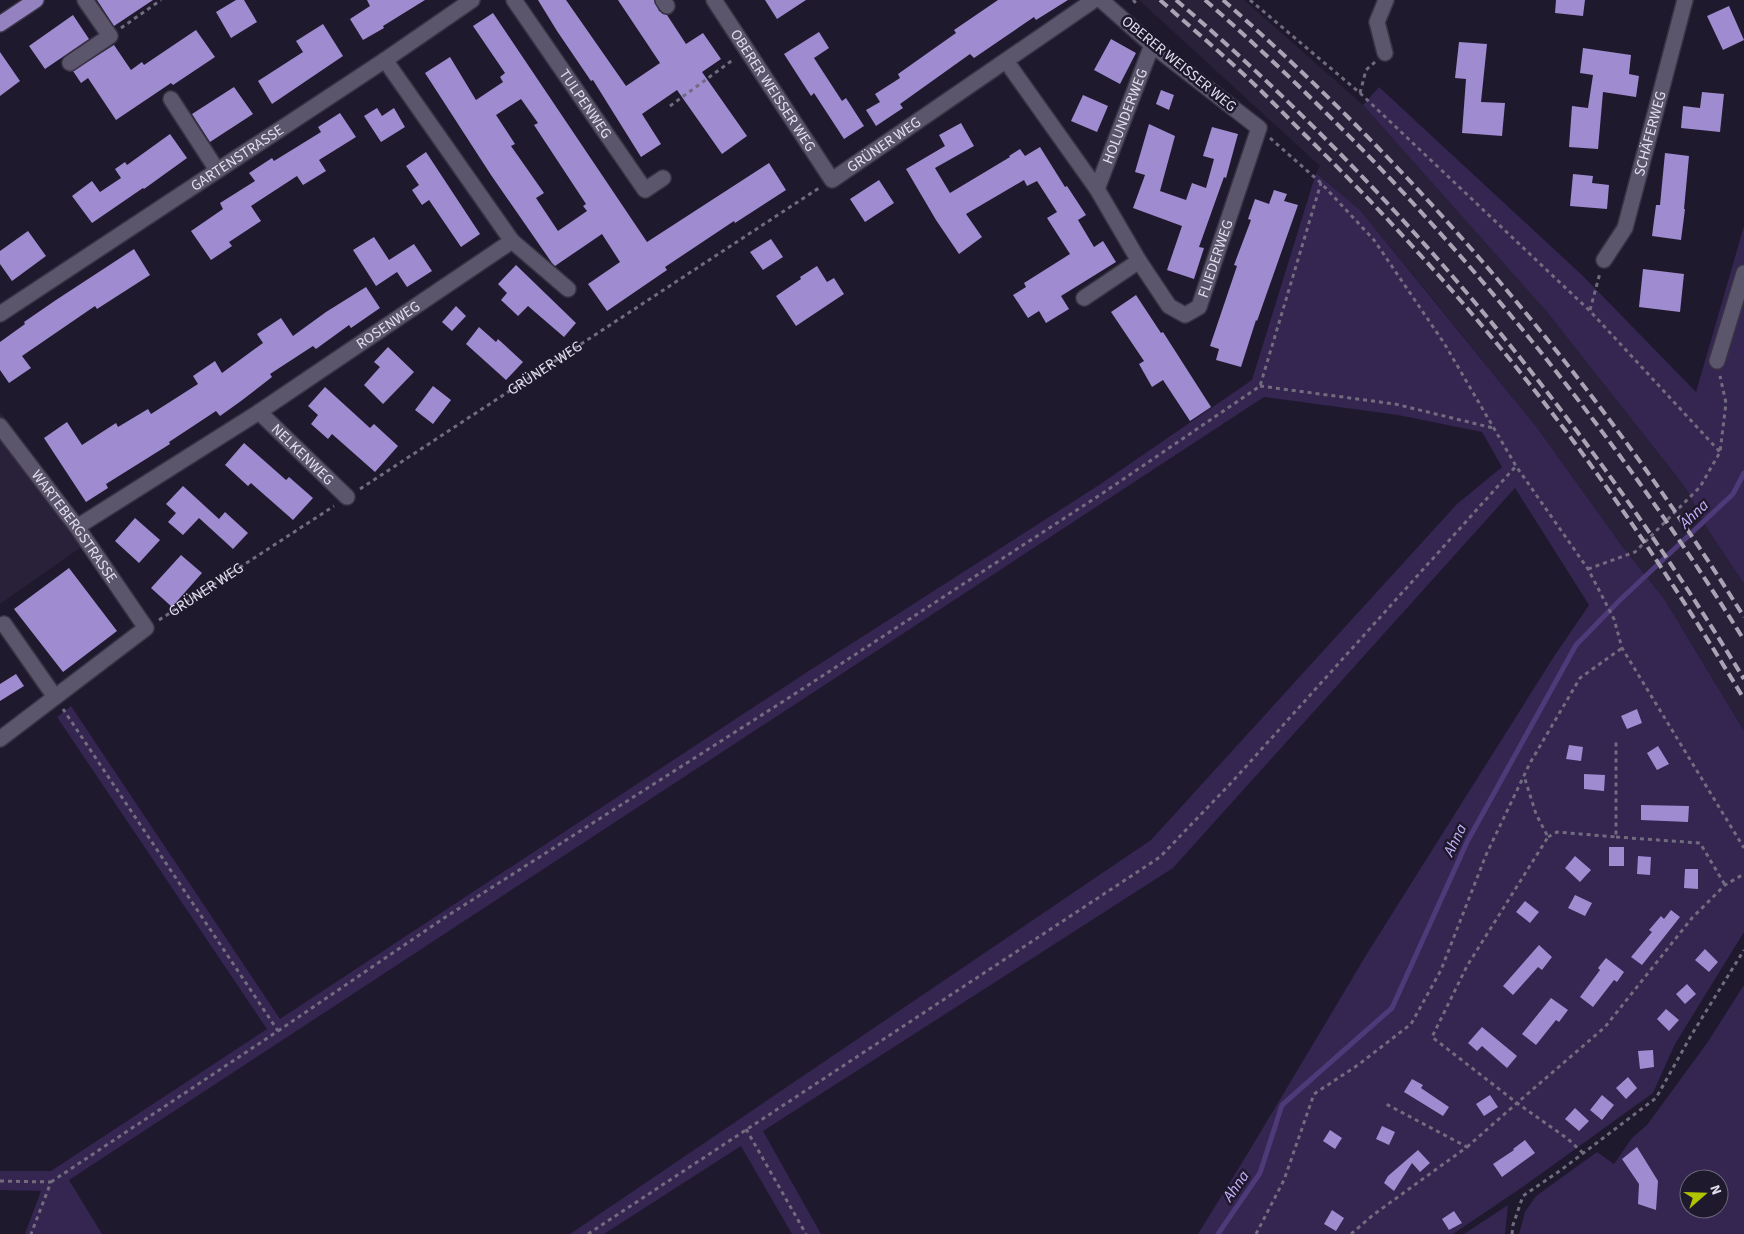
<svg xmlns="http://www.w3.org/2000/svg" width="1744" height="1234" viewBox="0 0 1744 1234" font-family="'Source Sans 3',sans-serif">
  <rect width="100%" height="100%" fill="#1f192d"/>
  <path fill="#29213a" d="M1139 0H1244L1363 105 1547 312 1685 487 1708 530 1744 584V731L1665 600 1622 546 1538 429 1424 288 1360 210 1316 173 1320 166Z
    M0 412 94 538 0 604Z"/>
  <path fill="#342551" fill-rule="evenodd" d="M1379 87 1583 276 1696 392 1744 226V584L1708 530 1685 487 1547 312 1363 105Z
    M1316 173 1360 210 1538 429 1622 546 1665 600 1744 731V932L1675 1044 1653 1093 1524 1186 1453 1234H1198L1248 1153 1368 952 1553 658 1589 605 1515 488 1173 868 763 1131 821 1234H792L741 1146 604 1234H570L1151 840 1457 504 1502 467 1482 432 1398 415 1264 397 69 1180 102 1234H25L41 1191 0 1190V1171H51L267 1029 57 717 71 706 280 1019 804 674 1099 485 1252 380Z
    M1744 985V1234H1519L1525 1212 1536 1196 1597 1152 1614 1164 1632 1138 1647 1125 1707 1043ZM1689 1179H1719V1209H1689Z
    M1508 1205 1505 1234H1464Z"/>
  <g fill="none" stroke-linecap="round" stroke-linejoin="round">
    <path stroke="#4f3a79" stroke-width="5" d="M1218 1234 1260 1173 1282 1105 1392 1008 1467 842 1576 645 1620 600 1733 494 1744 473"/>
  </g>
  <path fill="#9f8bd0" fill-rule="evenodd" d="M97 0H153L114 26Z
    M236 0H244L257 22 231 38 216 12Z
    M367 0H425L383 26 384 28 363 40 350 19 370 6Z
    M538 0H566L626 86 660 63 618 0H654L659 11 667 15 686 44 703 33 721 59 702 72 747 136 722 154 677 90 642 114 661 144 641 157 593 80 591 81 557 31Z
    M765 0H806L777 19Z
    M998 0H1068L1036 20 1034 17 974 58 970 54 900 104 903 108 876 126 866 110 880 102 875 94 900 78 898 74 956 33 954 30Z
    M1556 0H1585L1583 16 1555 13Z
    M1729 6 1744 40 1723 50 1707 16Z
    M493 13 647 242 769 163 786 190 735 223 734 221 665 267 667 270 607 311 588 284 620 262 602 234 555 266 552 263 491 175 425 73 450 57 476 100 503 82 500 77 505 73 473 26ZM521 99 538 123 534 125 586 204 583 206 587 211 558 231 536 198 544 193 511 146 515 144 496 115Z
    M73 15 89 39 45 69 29 46Z
    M323 24 343 56 272 104 258 81 303 52 296 41Z
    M196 30 215 57 173 85 171 83 116 120 88 78 81 83 73 71 114 45 131 70 142 62 144 65Z
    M819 32 829 48 814 58 842 101 846 98 864 126 844 139 814 93 811 96 784 54Z
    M1111 39 1136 53 1120 84 1094 70Z
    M1459 42 1487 44 1481 102 1505 103 1502 136 1462 133 1466 79 1455 78Z
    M1583 48 1631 55 1629 74 1639 76 1636 97 1603 92 1598 149 1569 147 1572 106 1588 108 1593 75 1580 73Z
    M0 52 20 81 0 96Z
    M234 87 253 114 210 142 192 114Z
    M1161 90 1174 95 1169 110 1156 104Z
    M1702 92 1724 94 1720 132 1681 128 1683 106 1700 108Z
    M1083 95 1108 106 1097 132 1071 121Z
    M377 108 382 116 394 108 405 127 381 142 364 116Z
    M340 113 356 137 319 160 326 171 303 185 297 176 251 206 261 221 229 242 232 246 211 260 191 231 223 209 220 203 255 181 249 173 272 158 274 161 321 132 318 127Z
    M961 123 974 146 935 168 950 193 1010 157 1009 156 1020 149 1025 156 1040 147 1065 187 1067 186 1086 215 1078 220 1094 247 1103 241 1116 262 1061 296 1069 309 1046 323 1039 311 1028 318 1013 295 1026 287 1024 283 1070 254 1047 218 1057 212 1037 181 1027 186 1024 180 966 214 982 237 959 254 936 220 906 169 945 146 939 135Z
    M1149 124 1175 136 1160 191 1186 200 1192 183 1206 188 1214 159 1203 156 1212 127 1238 134 1226 178 1224 177 1199 247 1204 248 1194 279 1167 270 1182 226 1133 208 1145 175 1135 172Z
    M170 134 187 158 144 189 143 188 92 223 72 196 92 181 100 192 121 178 115 169 125 162 127 165Z
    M426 152 480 234 461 247 429 200 422 205 412 190 419 185 406 166Z
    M1665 153 1689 156 1684 209H1685L1681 240 1652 236 1656 205H1660Z
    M1573 174 1593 176 1592 183 1609 185 1607 209 1570 206Z
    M879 180 894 203 865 222 850 199Z
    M1274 190 1287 194 1284 201 1298 205 1257 321 1256 320 1241 367 1216 360 1219 349 1210 346 1237 266 1234 265 1251 220 1248 219 1255 199 1269 204Z
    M28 231 46 256 12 281 0 264V251Z
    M374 237 389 260 414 244 432 271 407 287 397 272 376 286 353 250Z
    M771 239 783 257 763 270 750 252Z
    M134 249 150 275 97 309 95 306 22 356 31 368 9 383 0 370V342L25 324 24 322 56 300Z
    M516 265 576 323 564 337 528 306 518 316 501 300 507 293 498 284Z
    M817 266 827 282 834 278 844 294 796 326 776 296 801 279 800 277Z
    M1643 269 1684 274 1680 312 1639 307Z
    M366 287 380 308 351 328 349 325 316 349 313 346 270 374 272 377 241 401 220 416 216 411 169 442 170 444 106 484 108 488 86 502 44 438 67 422 82 445 116 423 118 427 148 409 151 414 198 384 193 376 215 361 222 373 263 343 257 334 281 318 293 336 326 312Z
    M1136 295 1161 333 1163 332 1211 407 1190 421 1163 380 1152 387 1139 364 1144 361 1111 312Z
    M456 306 466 316 452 331 442 322Z
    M479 327 496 342 498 339 523 362 506 380 466 344Z
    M388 347 414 372 383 404 364 385 380 367 374 362Z
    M433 386 451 400 433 424 415 410Z
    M325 387 370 428 374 424 398 446 375 472 332 434 328 439 311 424 318 415 308 406Z
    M244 443 286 480 289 477 313 498 293 520 251 483 248 486 225 465Z
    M183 486 219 519 225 512 248 533 233 549 199 518 183 535 168 522 176 513 166 504Z
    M135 518 160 540 139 563 115 541Z
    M181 555 202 573 172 607 151 588Z
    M69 568 117 631 63 672 14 609Z
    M16 674 24 686 0 701V684Z
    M1637 709 1642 723 1627 729 1621 716Z
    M1569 745 1583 747 1581 761 1566 759Z
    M1658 746 1669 764 1657 770 1647 753Z
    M1584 774 1605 775 1604 791 1584 789Z
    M1641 805 1689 806 1688 822 1641 820Z
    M1609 847H1624V866H1609Z
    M1575 856 1591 870 1580 882 1565 868Z
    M1638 856 1651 857 1650 875 1637 874Z
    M1685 869H1698V889L1684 888Z
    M1575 895 1592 903 1585 916 1568 908Z
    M1525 901 1539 912 1530 923 1516 912Z
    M1671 910 1680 917 1642 965 1631 957 1652 932 1649 930 1661 916 1664 919Z
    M1539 945 1552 957 1542 970 1538 967 1513 995 1503 986Z
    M1705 949 1718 962 1709 972 1695 960Z
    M1606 958 1624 972 1617 982 1614 980 1593 1007 1580 997 1600 970 1598 968Z
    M1687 984 1696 994 1685 1004 1676 994Z
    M1551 998 1568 1010 1559 1022 1556 1020 1536 1045 1522 1034Z
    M1666 1009 1679 1020 1669 1031 1657 1019Z
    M1482 1027 1517 1056 1507 1068 1482 1046 1477 1051 1468 1043Z
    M1653 1050 1654 1067 1640 1069 1638 1051Z
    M1628 1077 1637 1088 1626 1099 1616 1088Z
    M1412 1079 1423 1085 1421 1088 1449 1107 1443 1116 1404 1092Z
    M1490 1095 1498 1107 1484 1116 1476 1104Z
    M1602 1095 1614 1105 1602 1120 1590 1110Z
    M1575 1108 1589 1121 1579 1131 1565 1119Z
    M1382 1126 1395 1132 1389 1145 1376 1139Z
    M1330 1130 1342 1138 1335 1149 1323 1141Z
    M1525 1140 1535 1153 1502 1177 1493 1164 1514 1150 1513 1149Z
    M1637 1147 1658 1181 1656 1210 1638 1204 1639 1184 1622 1159Z
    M1418 1150 1430 1163 1420 1172 1412 1163 1394 1191 1384 1183 1388 1176Z
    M1332 1210 1344 1218 1336 1231 1324 1224Z
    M1454 1211 1462 1223 1449 1230 1442 1219Z"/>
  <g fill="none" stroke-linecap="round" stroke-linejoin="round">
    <g stroke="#393444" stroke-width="18">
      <g id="minor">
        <path id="s3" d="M514 0 645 190 663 178"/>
        <path d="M663 0 667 6"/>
        <path id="s4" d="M714 0 832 180 1094 0"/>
        <path d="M1385 53 1377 22 1386 0"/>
        <path id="s5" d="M1006 61 1097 189 1139 261 1169 306 1185 315 1199 307 1259 128 1152 45 1101 0"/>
        <path d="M70 63 110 36 85 0"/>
        <path d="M171 99 217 170"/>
        <path id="s6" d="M1097 189 1152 45"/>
        <path d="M512 241 568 289"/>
        <path id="s7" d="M1604 260 1625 228 1685 0"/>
        <path d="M1084 298 1139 261"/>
        <path id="s8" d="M0 314 385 60 472 0"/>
        <path d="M1717 361 1744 273"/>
        <path id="s9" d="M259 412 347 497"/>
        <path id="s10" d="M0 426 77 527 146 628 0 739"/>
        <path id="s11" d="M77 527 259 412 512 241 385 60"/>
        <path d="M4 624 55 697"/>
      </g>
    </g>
    <g stroke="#393444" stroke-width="18">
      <path id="major" d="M0 24 36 0"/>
    </g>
    <g stroke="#716c7e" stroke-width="3" stroke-dasharray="4 4" stroke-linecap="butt">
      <path d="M1133 0 1136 3"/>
      <path d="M1250 0 1360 93 1590 311 1720 452"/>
      <path d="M121 28 161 0"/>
      <path d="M1360 93 1366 70 1375 62"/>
      <path d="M670 106 734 59"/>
      <path d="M1270 138 1321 183 1374 240 1444 343 1516 466 1588 569 1614 619 1622 648 1744 848"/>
      <path d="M1590 310 1600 273"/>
      <path d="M1260 386 1395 404 1493 428"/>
      <path id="s1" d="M360 489 819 188"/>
      <path d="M1588 569 1635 552 1700 487 1720 452 1726 403 1720 376"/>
      <path id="s2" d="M159 620 334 506"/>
      <path d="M1548 837 1557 832 1616 837V739"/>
      <path d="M1616 837 1700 843 1725 885"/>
      <path d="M278 1031 444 918 790 697 1106 491 1260 386 1321 183"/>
      <path d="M746 1129 806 1234"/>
      <path d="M1467 1147 1517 1103 1432 1037 1467 966 1548 837 1536 814 1524 776"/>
      <path d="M1583 1153 1568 1139 1517 1103 1605 1027 1692 918 1725 885 1744 874"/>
      <path d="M0 1181 51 1182 31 1234"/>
      <path d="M51 1182 278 1031 63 709"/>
      <path d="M588 1234 1160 857 1232 782 1516 466"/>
      <path d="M1256 1234 1284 1180 1314 1094 1358 1065 1411 1024 1441 970 1486 855 1530 763 1580 678 1622 648"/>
      <path d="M1351 1234 1373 1215 1467 1147 1384 1103"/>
      <path d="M1512 1234 1513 1225 1523 1196 1561 1170 1656 1098 1692 1034 1744 950"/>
    </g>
    <use href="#minor" stroke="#5c566d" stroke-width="15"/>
    <use href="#major" stroke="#9482c0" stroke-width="15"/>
    <path stroke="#a9a4b4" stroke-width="4" stroke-dasharray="10 5" stroke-linecap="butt" d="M1160 0C1186 23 1213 46 1239 70 1262 91 1283 113 1305 135 1402 230 1493 333 1574 442 1635 525 1691 611 1744 699
      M1176 0C1402 193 1590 426 1744 679
      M1205 0C1416 185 1596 402 1744 640
      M1223 0C1426 178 1602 389 1744 617"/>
  </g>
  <g text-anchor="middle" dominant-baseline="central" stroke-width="5" stroke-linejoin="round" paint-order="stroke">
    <g font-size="15" fill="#e2deec" stroke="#1f192d">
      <text transform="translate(1179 64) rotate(39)">OBERER WEISSER WEG</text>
      <text stroke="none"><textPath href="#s4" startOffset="108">OBERER WEISSER WEG</textPath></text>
      <text stroke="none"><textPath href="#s3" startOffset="126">TULPENWEG</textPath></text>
      <text stroke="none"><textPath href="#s6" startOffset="78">HOLUNDERWEG</textPath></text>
      <text stroke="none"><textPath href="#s7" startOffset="136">SCHÄFERWEG</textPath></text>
      <text stroke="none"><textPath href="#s4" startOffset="278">GRÜNER WEG</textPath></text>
      <text stroke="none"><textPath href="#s8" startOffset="284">GARTENSTRASSE</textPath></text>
      <text stroke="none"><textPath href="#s5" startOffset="380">FLIEDERWEG</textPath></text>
      <text stroke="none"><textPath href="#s11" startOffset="371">ROSENWEG</textPath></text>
      <text stroke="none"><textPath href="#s1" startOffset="221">GRÜNER WEG</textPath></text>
      <text stroke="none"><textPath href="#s9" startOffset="61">NELKENWEG</textPath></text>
      <text stroke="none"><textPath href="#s10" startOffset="125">WARTEBERGSTRASSE</textPath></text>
      <text stroke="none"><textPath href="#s2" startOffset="56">GRÜNER WEG</textPath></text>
    </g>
    <g font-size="16" font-style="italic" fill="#c7b2fd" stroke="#1f192d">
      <text transform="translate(1694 514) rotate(-44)">Ahna</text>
      <text transform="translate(1455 840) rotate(-64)">Ahna</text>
      <text transform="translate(1236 1186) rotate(-55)">Ahna</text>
    </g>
  </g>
  <g transform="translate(1704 1194) rotate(70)"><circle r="24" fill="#1f192d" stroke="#6d6879"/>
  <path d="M0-4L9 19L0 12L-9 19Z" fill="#b0c500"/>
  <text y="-8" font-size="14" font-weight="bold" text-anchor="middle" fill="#e2deec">N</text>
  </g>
</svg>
